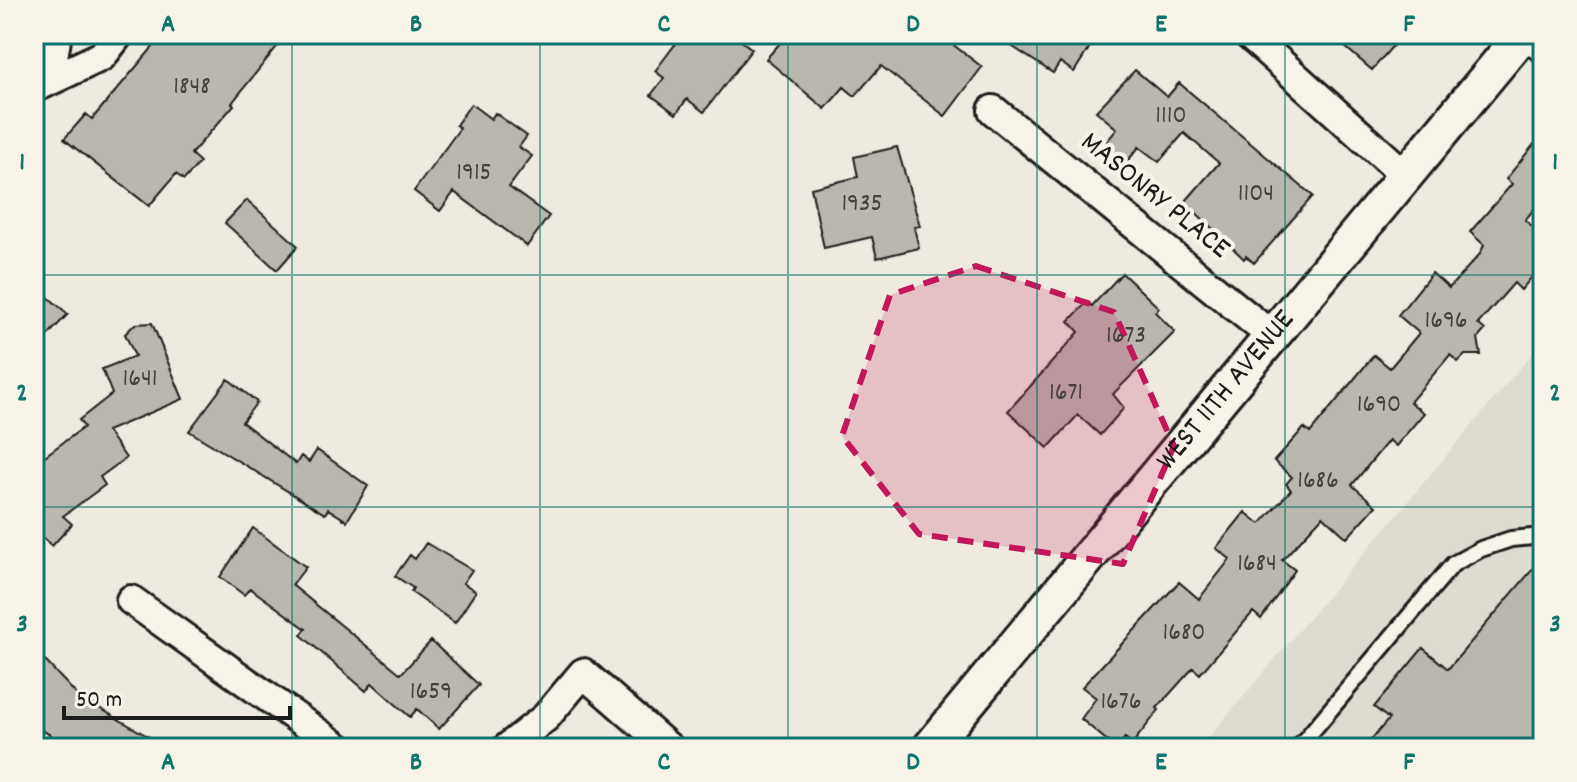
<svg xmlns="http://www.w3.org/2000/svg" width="1577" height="782" viewBox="0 0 1577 782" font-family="Dekko,sans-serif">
  <rect width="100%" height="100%" fill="#eeeae0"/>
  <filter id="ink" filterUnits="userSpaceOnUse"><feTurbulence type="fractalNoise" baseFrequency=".0125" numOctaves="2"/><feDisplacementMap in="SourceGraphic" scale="16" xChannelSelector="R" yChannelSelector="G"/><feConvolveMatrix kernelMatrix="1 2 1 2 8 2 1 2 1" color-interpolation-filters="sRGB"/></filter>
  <g filter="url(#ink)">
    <path fill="#dedbd1" d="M1543 341V748H1200Z"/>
    <path fill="#bab7af" stroke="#1c1c1c" stroke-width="2" d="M164 34H287L232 103 234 105 191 154 200 162 184 180 176 174 149 206 64 139 86 114 92 119Z
      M683 34H732L752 49 704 112 687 99 676 114 651 95 664 78 655 71Z
      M788 34H939L982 67 945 116 881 66 855 96 844 87 825 109 766 59Z
      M993 34H1098L1074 72 1060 62 1053 73Z
      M1330 34H1403L1372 70Z
      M1135 70 1167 97 1179 83 1313 196 1254 263 1246 256 1244 259 1185 202 1219 163 1184 133 1159 162 1139 147 1126 163 1104 145 1117 129 1096 111Z
      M471 104 491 119 495 113 527 136 519 147 532 156 509 187 549 216 527 246 454 192 440 211 414 191 460 128 456 125Z
      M1543 133V198L1525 220 1541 234 1533 243 1543 252V264L1521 290 1514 283 1478 324 1485 330 1478 338 1481 355H1465L1458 362 1450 355 1410 402 1424 413 1396 446 1389 440 1352 485 1376 506 1347 538 1323 516 1282 560 1295 570 1261 619 1253 612 1200 674 1193 668 1157 708 1159 710 1132 744 1125 738 1116 748 1081 719 1096 698 1082 687 1179 582 1199 599 1230 559 1216 548 1245 512 1260 524 1291 490 1286 484 1292 477 1274 461 1304 428 1310 433 1374 355 1390 368 1419 333 1398 315 1432 273 1449 288 1480 254 1484 245 1470 232 1512 184 1506 179Z
      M897 147 920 226 914 227 919 248 877 258 872 237 824 248 811 188 858 177 854 157Z
      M247 200 298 246 277 270 225 223Z
      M1122 273 1159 308 1155 312 1175 332 1113 394 1124 408 1100 435 1078 415 1048 448 1008 411 1079 332 1069 321 1087 302 1092 306Z
      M48 297 68 314 34 350V312Z
      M152 323 183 399 107 431 126 458 100 477 105 485 63 516 72 524 52 546 34 530V464L84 427 79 420 112 394 102 369 135 356 125 334 135 324Z
      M228 379 257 402 242 422 296 464 301 456 309 462 317 450 368 486 347 521 328 509 325 514 189 431Z
      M253 528 306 567 292 585 401 674 431 641 479 685 439 729 417 709 410 717 372 683 366 691 301 635 306 629 250 588 244 595 220 577Z
      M426 543 472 570 463 583 476 591 455 623 411 592 413 588 395 576 410 555 415 559Z
      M1543 557V748H1364L1389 719 1374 707 1423 648 1448 669Z
      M34 649 77 695 168 748H74L34 726Z"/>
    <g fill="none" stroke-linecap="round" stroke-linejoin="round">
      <g stroke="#1c1c1c" stroke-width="20">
        <path id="service" d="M1298 748 1453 564 1481 549 1511 539 1543 536"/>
      </g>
      <g stroke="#1c1c1c" stroke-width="34">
        <path id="minor" d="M1248 34 1406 176
          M1526 34 1543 48
          M49 81 57 34
          M34 88 102 56 119 34
          M993 110 1273 337
          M131 600 339 748
          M507 748 546 717 583 673 669 748"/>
      </g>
      <g stroke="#1c1c1c" stroke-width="40">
        <g id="tertiary">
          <path id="s1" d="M930 748 1523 34"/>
        </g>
      </g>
      <use href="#service" stroke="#f7f3e8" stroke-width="14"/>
      <use href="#minor" stroke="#f7f3e8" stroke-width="28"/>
      <use href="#tertiary" stroke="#f7f3e8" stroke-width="34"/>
    </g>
  </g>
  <path fill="#c2185b" fill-opacity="0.2" stroke="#c2185b" stroke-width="6" stroke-dasharray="16 10" stroke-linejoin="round" d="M976 266 1114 312 1174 446 1123 564 919 534 842 436 890 295Z"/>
  <path fill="none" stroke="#0f766e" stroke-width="2" stroke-opacity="0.55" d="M292 34V748M540 34V748M788 34V748M1037 34V748M1285 34V748M34 275H1543M34 507H1543"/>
  <g text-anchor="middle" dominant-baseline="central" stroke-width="8" stroke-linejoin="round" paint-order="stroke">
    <g font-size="26" fill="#444341">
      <text x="192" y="87">1848</text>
      <text x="1171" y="116">1110</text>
      <text x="474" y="173">1915</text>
      <text x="1256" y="194">1104</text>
      <text x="862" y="204">1935</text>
      <text x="1446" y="321">1696</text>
      <text x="1126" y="336">1673</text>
      <text x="140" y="379">1641</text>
      <text x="1066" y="393">1671</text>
      <text x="1379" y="405">1690</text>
      <text x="1318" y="481">1686</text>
      <text x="1257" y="564">1684</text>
      <text x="1184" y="633">1680</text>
      <text x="431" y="692">1659</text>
      <text x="1121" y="702">1676</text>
    </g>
    <g font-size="30" fill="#1c1c1c" stroke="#f7f3e8">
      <text transform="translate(1154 197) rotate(39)">MASONRY PLACE</text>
      <text stroke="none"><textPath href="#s1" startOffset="464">WEST 11TH AVENUE</textPath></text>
    </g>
  </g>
  <rect width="1577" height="782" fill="none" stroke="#f7f3e8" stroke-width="88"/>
  <path d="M64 706v12h226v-12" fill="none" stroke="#1c1c1c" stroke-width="4"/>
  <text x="76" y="706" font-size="24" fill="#1c1c1c" stroke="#f7f3e8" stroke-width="6" paint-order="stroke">50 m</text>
  <rect x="44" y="44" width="1489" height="694" fill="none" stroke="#0f766e" stroke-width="3"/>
  <g font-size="26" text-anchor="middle" font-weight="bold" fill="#0f766e">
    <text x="168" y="31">A</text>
    <text x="416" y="31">B</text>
    <text x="664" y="31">C</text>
    <text x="913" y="31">D</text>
    <text x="1161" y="31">E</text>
    <text x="1409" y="31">F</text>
    <text x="22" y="169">1</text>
    <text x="1555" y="169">1</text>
    <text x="22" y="400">2</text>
    <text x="1555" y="400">2</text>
    <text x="22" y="631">3</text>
    <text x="1555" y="631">3</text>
    <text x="168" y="769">A</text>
    <text x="416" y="769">B</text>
    <text x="664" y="769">C</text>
    <text x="913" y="769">D</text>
    <text x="1161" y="769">E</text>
    <text x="1409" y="769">F</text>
  </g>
</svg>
